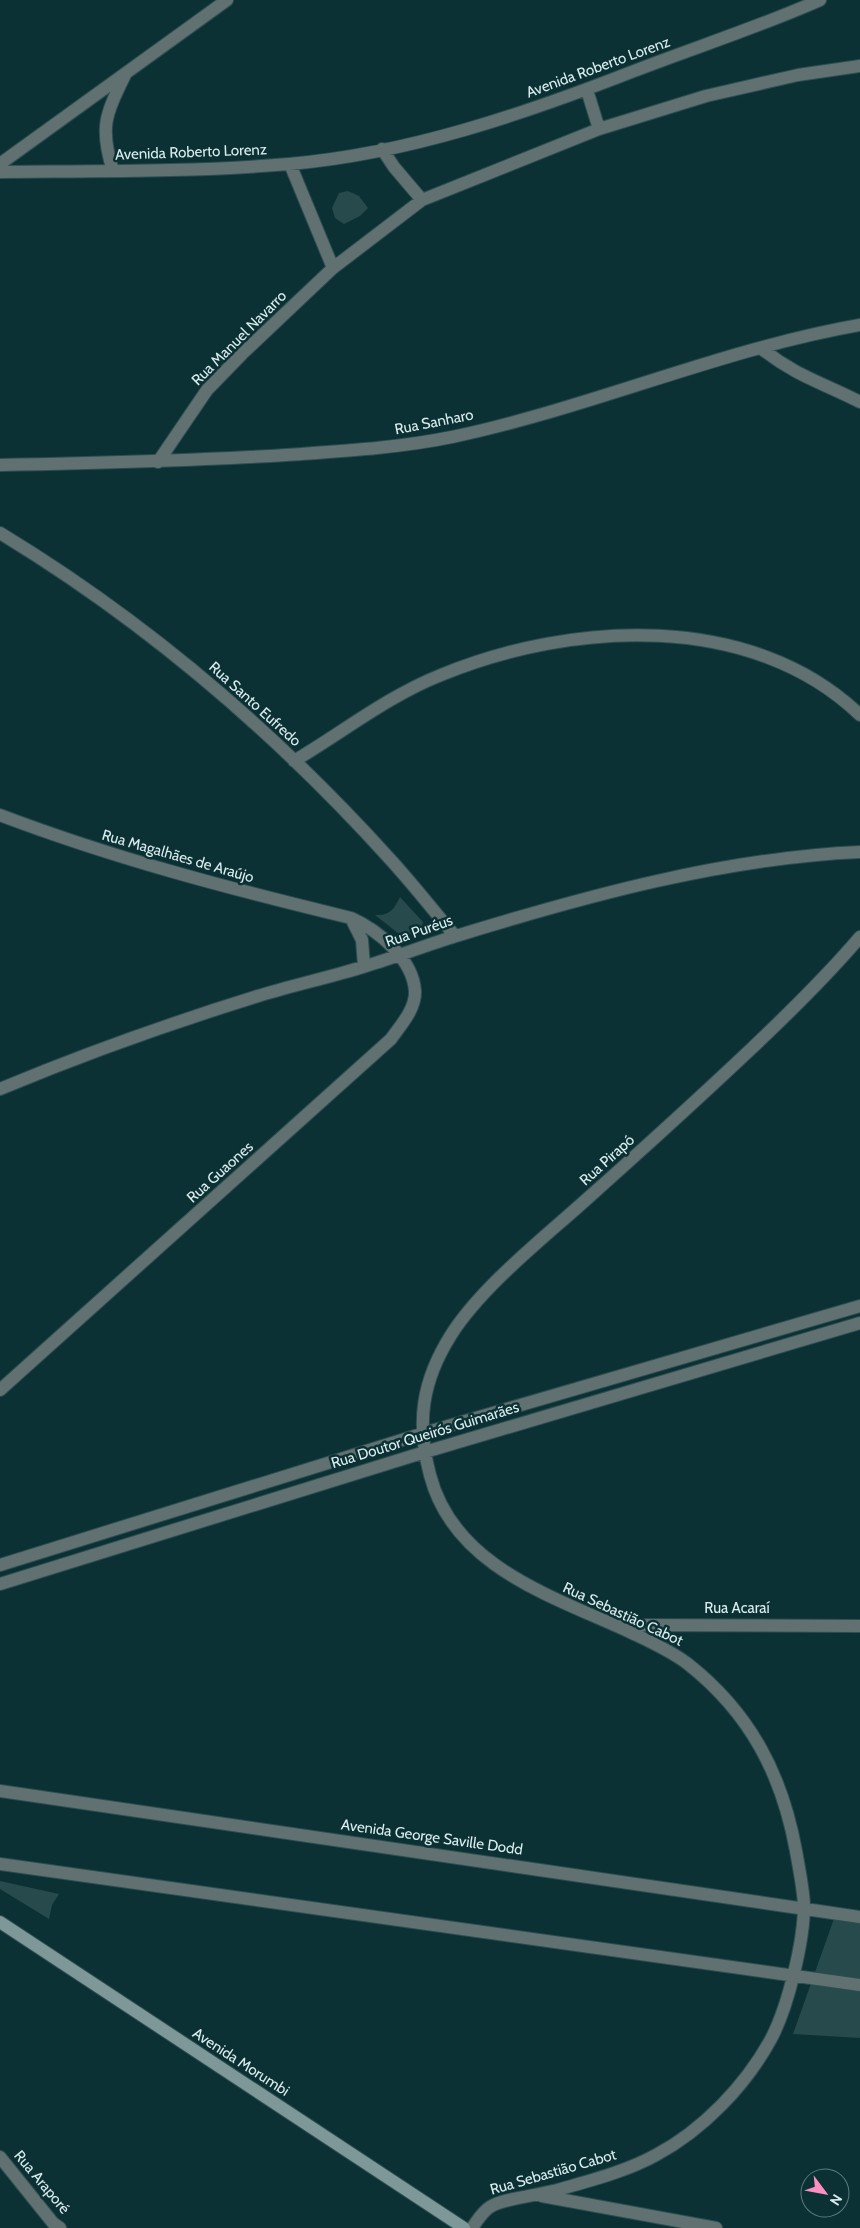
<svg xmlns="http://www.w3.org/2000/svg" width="860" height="2228" viewBox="0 0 860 2228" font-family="Cabin,sans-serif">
  <rect width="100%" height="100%" fill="#0c3134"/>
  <path fill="#274a4c" d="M348 191 359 196 368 208 360 216 344 224 335 218 332 208 339 193Z
    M400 897 423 922 421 931 403 937 375 915C390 916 394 909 400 897Z
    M0 1881 59 1894 52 1905 49 1919 0 1889Z
    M836 1913 860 1921V2038L793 2034Z"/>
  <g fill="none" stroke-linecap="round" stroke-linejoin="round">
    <g stroke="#2d4f52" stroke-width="14">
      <path id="street" d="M587 90 599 129
        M382 149 394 167 422 200
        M0 164 227 0
        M290 164 333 268
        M113 171C99 126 106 114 126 73
        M0 172C96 171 193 172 289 164 407 154 524 114 634 71 696 47 759 27 820 0
        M762 349C796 376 823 383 860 402
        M158 462 207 390 242 354 333 268 422 200 599 129 706 96 798 75 860 66
        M0 465C96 463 191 461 286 455 342 451 398 448 452 437 590 408 722 349 860 325
        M0 533C145 621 275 732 389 858 412 883 433 910 455 936
        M294 761C343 732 388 696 441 675 572 621 752 611 860 715
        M0 815C116 859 231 889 351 918L362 940 364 966
        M0 1089C84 1054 171 1023 258 996 294 985 331 977 366 966 397 957 426 945 456 936 586 896 724 858 860 852
        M0 1390 391 1039C400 1026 416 1009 415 991 413 959 378 930 351 918
        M0 1565 421 1434 860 1306
        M0 1584 425 1452 860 1323
        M620 1625 860 1626
        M0 1791 860 1917
        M0 1864 860 1985
        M0 2157 53 2223 60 2228
        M542 2196 716 2228
        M472 2228C477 2221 482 2212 490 2207 503 2198 542 2195 561 2189 592 2180 627 2171 656 2155 703 2130 746 2085 771 2039 788 2007 804 1941 804 1905 803 1887 799 1868 796 1851 782 1774 750 1713 688 1664 671 1651 651 1642 632 1633 555 1597 454 1568 430 1475 416 1422 422 1381 451 1335 482 1286 545 1237 588 1198 643 1149 697 1100 751 1049 789 1013 826 977 860 937"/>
    </g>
    <g stroke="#2d4f52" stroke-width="14">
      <path id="secondary" d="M0 1922 464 2228"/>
    </g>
    <use href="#street" stroke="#617172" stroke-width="12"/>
    <use href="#secondary" stroke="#7e9899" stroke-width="12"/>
  </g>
  <g text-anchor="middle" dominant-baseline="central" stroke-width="5" stroke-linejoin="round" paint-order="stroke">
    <g font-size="15" fill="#d9ecee" stroke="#0c3134">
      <text transform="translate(598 67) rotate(-20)">Avenida Roberto Lorenz</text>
      <text transform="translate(191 152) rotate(-2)">Avenida Roberto Lorenz</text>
      <text transform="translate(239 338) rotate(-45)">Rua Manuel Navarro</text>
      <text transform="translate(434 422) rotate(-11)">Rua Sanharo</text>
      <text transform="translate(255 704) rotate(42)">Rua Santo Eufredo</text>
      <text transform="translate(178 856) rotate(16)">Rua Magalhães de Araújo</text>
      <text transform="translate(419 931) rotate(-19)">Rua Puréus</text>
      <text transform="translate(607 1160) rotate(-42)">Rua Pirapó</text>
      <text transform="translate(220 1172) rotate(-42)">Rua Guaones</text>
      <text transform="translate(425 1435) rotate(-17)">Rua Doutor Queirós Guimarães</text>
      <text x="737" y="1608">Rua Acaraí</text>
      <text transform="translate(623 1614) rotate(25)">Rua Sebastião Cabot</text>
      <text transform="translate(432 1837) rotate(8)">Avenida George Saville Dodd</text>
      <text transform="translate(241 2062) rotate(33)">Avenida Morumbi</text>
      <text transform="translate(553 2172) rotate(-16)">Rua Sebastião Cabot</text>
      <text transform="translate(42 2182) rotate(50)">Rua Araporé</text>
    </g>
  </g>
  <g transform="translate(825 2193) rotate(122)"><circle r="24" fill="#0c3134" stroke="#5e7c7e"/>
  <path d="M0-4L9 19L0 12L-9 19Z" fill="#fc8fc2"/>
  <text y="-8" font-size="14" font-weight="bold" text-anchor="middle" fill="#d9ecee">N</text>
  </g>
</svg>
